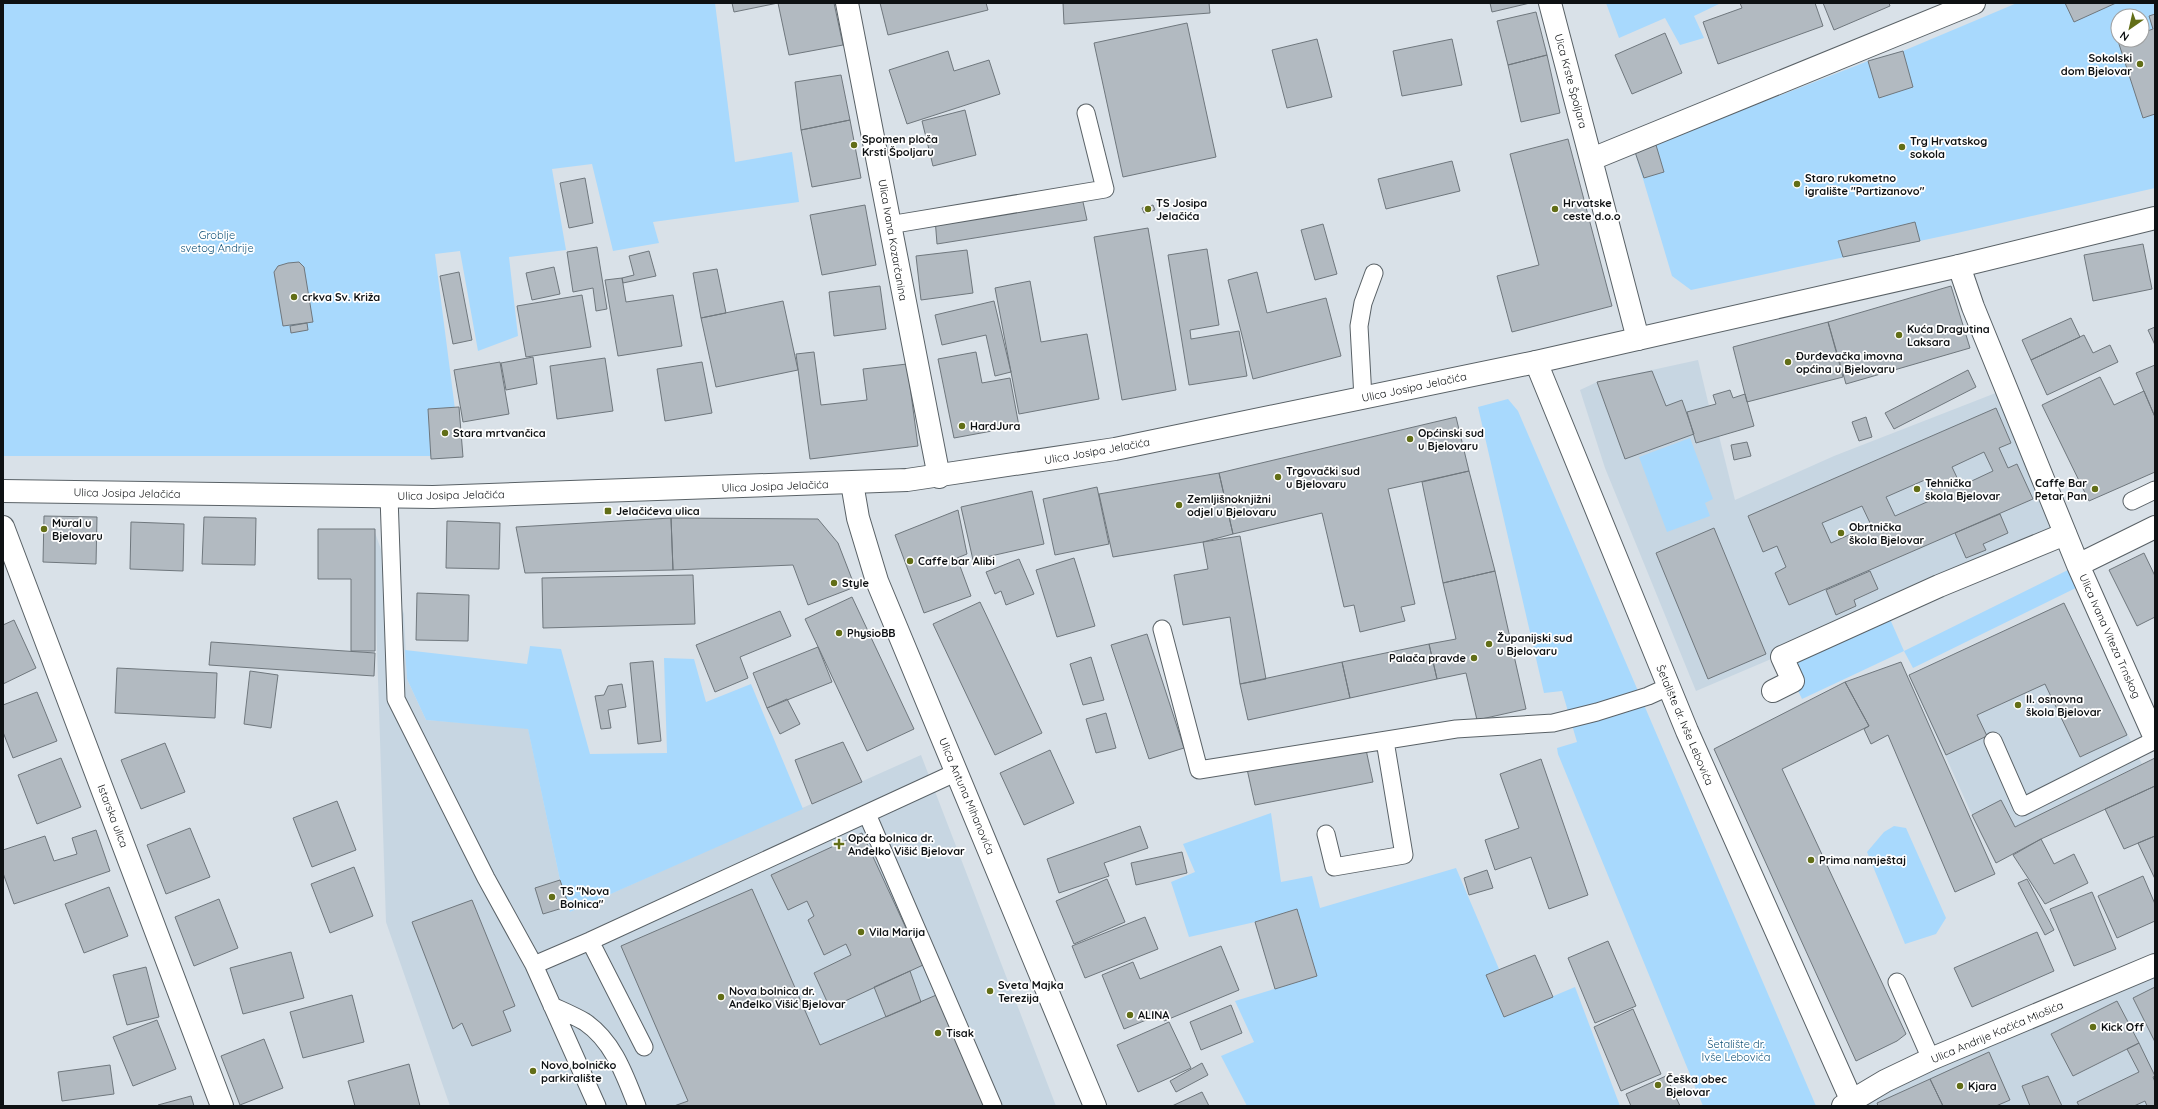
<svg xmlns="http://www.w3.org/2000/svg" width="2158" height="1109" viewBox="0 0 2158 1109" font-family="Quicksand,sans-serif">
  <rect width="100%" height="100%" fill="#d9e1e8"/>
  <path fill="#c7d6e2" d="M1698 360 1709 406 1687 413 1697 443 1719 436 1735 500 1834 456 2006 389 2065 534 1696 691 1605 468 1580 390 1597 382Z
    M373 527 404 614 407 679 426 720 528 728 560 880 570 912 921 755 1056 1106H450L386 922Z
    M2064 603 2142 764 2015 827 2001 801 1972 815 1909 675Z
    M2155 965V1106H1842Z"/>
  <path fill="#a8d9fd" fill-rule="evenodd" d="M3 3H715L735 162 792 152 799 202 653 222 659 243 613 251 592 164 552 169 566 250 509 257 518 336 478 351 460 251 435 254 461 456H3Z
    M1606 3H1721L1694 16 1704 38 1680 45 1665 18 1619 38Z
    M2017 3H2155V188L1957 233 1691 290 1672 276 1635 152 1868 61 1903 51ZM2118 16H2142V40H2118Z
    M1508 399 1518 411 1816 1106H1703L1558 754 1557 748 1577 742 1562 691 1544 693 1478 407Z
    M1690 438 1713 499 1705 503 1710 516 1667 532 1639 457Z
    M2078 565 2086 583 1913 668 1904 651 1802 699 1782 657 1886 610 1904 651Z
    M530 646 561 649 590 754 667 753 664 658 694 659 706 702 751 684 803 809 570 912 560 880 528 729 426 720 407 679 405 650 527 664Z
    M1271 813 1281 882 1312 876 1320 908 1456 868 1499 969 1487 976 1504 1017 1575 987 1620 1106H1247L1221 1056 1254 1042 1235 1001 1317 976 1297 909 1255 922 1189 937 1171 882 1195 872 1183 844Z
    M1894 826 1906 828 1946 918 1936 934 1905 944 1867 852 1884 832Z"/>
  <path fill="#b2bac1" stroke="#6f777d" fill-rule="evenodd" d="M732 3H834L843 45 789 55 778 3 734 12Z
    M880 3H986L988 10 888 35Z
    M1063 3H1209L1210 13 1064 24Z
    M1490 3H1530L1492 12Z
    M1740 3H1815L1823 26 1718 64 1703 22 1742 8Z
    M1823 3H1889L1890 6 1834 30Z
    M2065 3H2116L2074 22Z
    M1536 12 1547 55 1508 65 1497 21Z
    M2155 14V114L2143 118 2118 41 2142 40V33L2153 29 2149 16Z
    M1187 23 1216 157 1123 177 1094 43Z
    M1665 33 1682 73 1632 94 1615 55Z
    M1317 39 1332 97 1287 108 1272 50Z
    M1452 39 1462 85 1402 96 1393 51Z
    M948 51 954 71 989 60 1000 94 907 124 889 70Z
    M1903 51 1913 87 1879 98 1868 61Z
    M1547 55 1560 113 1521 122 1508 65Z
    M841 75 850 120 801 130 795 82Z
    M965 110 976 155 933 166 922 121Z
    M850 120 861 178 812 187 801 130Z
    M1568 139 1612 306 1512 332 1497 276 1539 265 1510 154Z
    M1656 145 1664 172 1644 178 1635 152Z
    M1452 161 1460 191 1386 209 1378 179Z
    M585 178 593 223 569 228 560 183Z
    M1081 193 1087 220 937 244 935 218Z
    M865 205 876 265 822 275 810 215Z
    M1153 205 1155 210 1144 213 1142 208Z
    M1915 222 1920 241 1843 257 1838 241Z
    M1323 224 1337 274 1315 280 1301 230Z
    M1148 228 1176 390 1122 400 1094 237Z
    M2143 244 2152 289 2093 301 2084 255Z
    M597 247 607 309 596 311 593 288 573 292 567 252Z
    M1207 249 1219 325 1190 330 1191 339 1239 331 1247 376 1189 385 1168 255Z
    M967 250 973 293 921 300 916 256Z
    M649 251 656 276 623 283 622 278 634 275 629 256Z
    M299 262 304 267 313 322 283 326 274 272 278 266 288 263Z
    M554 267 560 294 532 300 526 273Z
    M717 269 726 313 701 318 693 273Z
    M459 272 472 340 453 344 440 276Z
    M1257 272 1267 313 1326 298 1341 356 1253 379 1228 280Z
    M622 278 626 302 673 295 682 346 618 356 605 280Z
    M1030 281 1041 342 1087 334 1099 399 1019 414 995 288Z
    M880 286 886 329 834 336 829 292Z
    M1951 286 1970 348 1846 384 1828 322Z
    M582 295 591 347 526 357 517 306Z
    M783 301 798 370 716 387 701 318Z
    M994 301 1011 372 995 376 986 335 942 345 935 315Z
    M2071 318 2080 337 2031 360 2022 340Z
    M1828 322 1843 377 1747 402 1733 347Z
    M307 323 308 330 291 333 290 326Z
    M2155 327V345L2148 330Z
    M2084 335 2093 353 2110 345 2118 362 2047 395 2031 360Z
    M814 352 821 405 867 400 863 369 907 364 918 446 810 459 796 354Z
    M976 352 982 383 1010 378 1019 426 954 438 938 359Z
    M533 357 537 384 506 390 501 363Z
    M605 358 613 411 557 419 550 366Z
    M500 362 509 414 463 422 454 370Z
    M702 362 712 413 665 421 657 369Z
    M2155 365V417L2136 373Z
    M1968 370 1976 387 1894 429 1885 413Z
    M1652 371 1666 406 1682 400 1694 434 1625 459 1597 382Z
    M2100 377 2114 405 2144 391 2155 417V472L2089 501 2042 405Z
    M1730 390 1733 398 1745 394 1754 426 1696 443 1687 412 1716 404 1713 395Z
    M459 407 463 457 431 459 428 409Z
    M1996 408 2011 443 1999 448 2008 468 2017 464 2033 499 1789 605 1775 573 1786 567 1777 546 1763 552 1748 516ZM1984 452 1993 471 1961 486 1952 467ZM1927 479 1936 498 1895 516 1886 497ZM1862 506 1871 525 1831 543 1822 523Z
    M1456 417 1469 471 1388 489 1415 604 1401 607 1405 621 1360 632 1354 605 1344 607 1322 513 1233 534 1219 473Z
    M1866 417 1872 437 1859 441 1852 422Z
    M1747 442 1751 456 1734 460 1731 445Z
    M1469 471 1495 571 1443 583 1422 482Z
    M1219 473 1233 534 1203 542 1113 557 1099 494Z
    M1097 487 1109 544 1055 555 1043 499Z
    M1032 491 1044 544 973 560 961 507Z
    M958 510 967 554 957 558 971 596 924 613 895 535Z
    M2000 514 2008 533 1983 544 1986 550 1966 558 1955 533Z
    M44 516 97 517 96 564 43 562Z
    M204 517 256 518 255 565 202 564Z
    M671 518 818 519 838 543 855 587 808 605 793 565 673 570Z
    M671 518 673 570 525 573 516 527Z
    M447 521 500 523 499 569 446 568Z
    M131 522 184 524 183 571 130 569Z
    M1714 528 1766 654 1708 679 1656 553Z
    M318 529H375V651H351V579H318Z
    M1240 536 1266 679 1240 684 1230 617 1183 625 1174 575 1208 569 1203 542Z
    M2144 553 2155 576V617L2137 626 2109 570Z
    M1074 558 1095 626 1057 637 1036 570Z
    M1019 559 1034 594 1006 605 1001 591 995 594 986 572Z
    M1495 571 1526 709 1477 720 1466 673 1437 679 1429 644 1456 639 1443 583Z
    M1870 571 1878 589 1854 600 1856 606 1836 615 1826 590Z
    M693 575 695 624 543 628 542 578Z
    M417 593 469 595 468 641 416 640Z
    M852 597 914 729 867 751 805 619Z
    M980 602 1042 733 995 755 933 624Z
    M2064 603 2127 735 2080 757 2045 684 1977 715 1987 736 1946 755 1909 675Z
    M780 611 791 636 740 657 748 678 715 692 696 645Z
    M14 620 36 668 3 684V625Z
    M1147 634 1184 748 1149 759 1111 645Z
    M211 642 375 653 374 676 209 665Z
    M1429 644 1437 679 1350 698 1342 662Z
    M818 647 832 682 767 708 753 673Z
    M1091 657 1104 700 1083 705 1070 664Z
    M653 661 661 741 638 744 630 663Z
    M1342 662 1350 698 1248 720 1240 684Z
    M1901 662 1995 874 1955 892 1888 735 1871 744 1864 729 1869 726 1845 682Z
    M117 668 217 673 215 718 115 713Z
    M250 671 278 675 271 728 244 724Z
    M1845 682 1869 726 1782 769 1906 1034 1897 1041 1856 1061 1714 749Z
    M622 684 626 707 608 710 611 728 601 729 595 696 604 695 608 686Z
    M37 692 57 741 13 758 3 732V705Z
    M787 699 800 724 780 734 767 708Z
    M1106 713 1116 748 1096 753 1086 719Z
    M843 742 862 782 812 804 795 760Z
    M165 743 185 792 141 809 121 760Z
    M1365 745 1373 782 1255 805 1247 769Z
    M1050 750 1074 803 1024 825 1000 773Z
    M61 758 81 807 37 824 18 775Z
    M2155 758V786L2041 839 1996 863 1972 815 2001 800 2015 827Z
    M1541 759 1588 895 1549 909 1531 857 1495 870 1485 840 1519 828 1500 774Z
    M2155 786V836L2124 849 2105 809Z
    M337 801 356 850 312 867 293 818Z
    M1140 826 1148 848 1104 863 1109 876 1059 893 1047 859Z
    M190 828 210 877 166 894 147 845Z
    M96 830 110 871 14 904 3 873V850L45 836 54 861 77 854 72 838Z
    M862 833 923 965 830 1008 814 973 851 955 846 944 824 955 808 920 814 916 807 901 788 910 771 875Z
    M2155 836V879L2138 843Z
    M2041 839 2054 864 2074 854 2088 883 2045 904 2013 855Z
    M1182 852 1187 873 1136 885 1131 863Z
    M354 867 373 916 330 933 311 884Z
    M1487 870 1493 888 1469 895 1464 878Z
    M2143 876 2155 904V921L2117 938 2098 896Z
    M1107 879 1125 922 1074 944 1056 901Z
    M2027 879 2054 930 2045 935 2018 883Z
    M560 880 569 906 543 914 535 888Z
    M109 887 128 936 84 953 65 904Z
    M752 889 820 1045 941 993 990 1106H674L688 1101 621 946Z
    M2092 892 2116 949 2074 966 2050 909Z
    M219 899 238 948 194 966 175 917Z
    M472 900 515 1006 503 1011 511 1031 472 1046 462 1023 453 1029 412 922Z
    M1297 909 1317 976 1275 989 1255 922Z
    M1145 917 1158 949 1085 978 1072 946Z
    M2037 932 2054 971 1972 1007 1954 968Z
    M1608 941 1636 1006 1595 1023 1568 958Z
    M1221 946 1239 990 1164 1021 1161 1014 1124 1029 1102 975 1133 962 1140 979Z
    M291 952 304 998 243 1014 230 968Z
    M1535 955 1553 997 1504 1017 1486 975Z
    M146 967 159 1017 127 1025 113 975Z
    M910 971 921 1002 886 1017 874 987Z
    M2155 987V1042L2133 998Z
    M352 995 364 1042 303 1058 290 1012Z
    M2117 1001 2139 1043 2073 1076 2051 1034Z
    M1231 1005 1242 1033 1201 1050 1190 1022Z
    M1633 1009 1661 1074 1621 1091 1594 1027Z
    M157 1020 176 1069 133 1086 113 1037Z
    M1169 1022 1191 1068 1138 1092 1117 1045Z
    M264 1039 283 1088 240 1105 221 1056Z
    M2139 1043 2155 1076 2153 1077 2155 1082V1106H2147L2145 1101 2134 1106H2079L2077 1102 2139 1072 2127 1049Z
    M1989 1052 2010 1100 1996 1106H1943L1930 1079Z
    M1202 1063 1208 1075 1176 1092 1170 1081Z
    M409 1064 420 1106H355L348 1081Z
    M110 1065 114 1094 62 1101 58 1072Z
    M1666 1076 1680 1106H1631L1626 1094Z
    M2048 1076 2062 1106H2030L2022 1086Z
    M1930 1079 1943 1106H1878L1877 1103Z
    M1202 1092 1209 1106H1172Z
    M191 1096 194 1106H159L158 1105Z"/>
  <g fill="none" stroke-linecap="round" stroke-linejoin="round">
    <g stroke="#596166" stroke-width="19">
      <path id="service" d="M889 225 1105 189 1086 113
        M1363 398 1359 326 1363 303 1374 273
        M389 496 396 699 486 878 534 965 597 1106
        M2132 501 2155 490
        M1162 629 1199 770 1456 729 1553 723 1597 712 1648 696 1668 687
        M1993 741 2022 807 2155 740
        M867 814 993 1106
        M1326 834 1334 867 1404 855 1385 741
        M590 941 644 1047
        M534 965 590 941 957 772
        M1897 982 1931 1059
        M552 1006C563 1011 575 1016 585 1022 614 1042 625 1076 637 1106"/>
    </g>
    <g stroke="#596166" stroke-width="24">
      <path id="pedestrian" d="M1773 691 1793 681 1782 657 1939 586 2065 534"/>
    </g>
    <g stroke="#596166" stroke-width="24">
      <path id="minor" d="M847 3 939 477
        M1550 3 1638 339
        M1592 159 1974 3
        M1959 266 1973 307 2078 565 2155 738
        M852 483 858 518 877 581 1095 1106
        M3 527 222 1106
        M2078 565 2155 527
        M1843 1106 1885 1081 1931 1059 2155 965"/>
    </g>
    <g stroke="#596166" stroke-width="24">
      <path id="secondary" d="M1536 362 1959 266 2155 218"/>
    </g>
    <g stroke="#596166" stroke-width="24">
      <path id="primary" d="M3 491 433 497 907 480 1115 449 1536 362 1687 731 1854 1106"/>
    </g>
    <use href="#service" stroke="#fff" stroke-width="17"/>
    <use href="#pedestrian" stroke="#fff" stroke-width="22"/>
    <use href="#minor" stroke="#fff" stroke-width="22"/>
    <use href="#secondary" stroke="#fff" stroke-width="22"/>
    <use href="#primary" stroke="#fff" stroke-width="22"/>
  </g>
  <g fill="#626e17" stroke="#fff" stroke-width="1.5">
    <circle cx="2140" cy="64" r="4"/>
    <circle cx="854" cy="145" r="4"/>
    <circle cx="1902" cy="147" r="4"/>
    <circle cx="1797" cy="184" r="4"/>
    <circle cx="1148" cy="209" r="4"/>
    <circle cx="1555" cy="209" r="4"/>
    <circle cx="294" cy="297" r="4"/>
    <circle cx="1899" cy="335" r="4"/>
    <circle cx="1788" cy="362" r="4"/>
    <circle cx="962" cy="426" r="4"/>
    <circle cx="445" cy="433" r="4"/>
    <circle cx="1410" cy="439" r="4"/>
    <circle cx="1278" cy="477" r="4"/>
    <circle cx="1917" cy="489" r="4"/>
    <circle cx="2095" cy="489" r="4"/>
    <circle cx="1179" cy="505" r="4"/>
    <rect x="604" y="507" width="8" height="8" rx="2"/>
    <circle cx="44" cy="529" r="4"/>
    <circle cx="1841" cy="533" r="4"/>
    <circle cx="910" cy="561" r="4"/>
    <circle cx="834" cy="583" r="4"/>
    <circle cx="839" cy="633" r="4"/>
    <circle cx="1489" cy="644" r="4"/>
    <circle cx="1474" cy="658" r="4"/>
    <circle cx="2018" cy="705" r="4"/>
    <path d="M837 838h4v4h4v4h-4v4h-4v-4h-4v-4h4z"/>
    <circle cx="1811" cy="860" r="4"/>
    <circle cx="552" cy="897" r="4"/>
    <circle cx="861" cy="932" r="4"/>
    <circle cx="990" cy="991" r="4"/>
    <circle cx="721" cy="997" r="4"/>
    <circle cx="1130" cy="1015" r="4"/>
    <circle cx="2093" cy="1027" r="4"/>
    <circle cx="938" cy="1033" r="4"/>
    <circle cx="533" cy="1071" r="4"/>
    <circle cx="1658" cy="1085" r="4"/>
    <circle cx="1960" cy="1086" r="4"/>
  </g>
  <g text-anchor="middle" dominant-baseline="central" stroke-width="3.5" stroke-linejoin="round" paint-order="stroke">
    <g font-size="11" font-weight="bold" fill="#0e1113" stroke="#fff" text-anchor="start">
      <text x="2132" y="58" text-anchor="end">Sokolski<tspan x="2132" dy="13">dom Bjelovar</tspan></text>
      <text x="862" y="139">Spomen ploča<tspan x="862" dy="13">Krsti Špoljaru</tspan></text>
      <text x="1910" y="141">Trg Hrvatskog<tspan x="1910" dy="13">sokola</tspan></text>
      <text x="1805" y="178">Staro rukometno<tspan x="1805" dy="13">igralište "Partizanovo"</tspan></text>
      <text x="1156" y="203">TS Josipa<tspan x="1156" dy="13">Jelačića</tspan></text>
      <text x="1563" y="203">Hrvatske<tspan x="1563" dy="13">ceste d.o.o</tspan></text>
      <text x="302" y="297">crkva Sv. Križa</text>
      <text x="1907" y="329">Kuća Dragutina<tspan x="1907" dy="13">Laksara</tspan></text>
      <text x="1796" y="356">Đurđevačka imovna<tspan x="1796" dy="13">općina u Bjelovaru</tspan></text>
      <text x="970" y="426">HardJura</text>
      <text x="453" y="433">Stara mrtvančica</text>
      <text x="1418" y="433">Općinski sud<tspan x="1418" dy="13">u Bjelovaru</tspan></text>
      <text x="1286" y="471">Trgovački sud<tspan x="1286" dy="13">u Bjelovaru</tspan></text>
      <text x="1925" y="483">Tehnička<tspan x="1925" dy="13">škola Bjelovar</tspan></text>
      <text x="2087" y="483" text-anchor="end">Caffe Bar<tspan x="2087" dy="13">Petar Pan</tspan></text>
      <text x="1187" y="499">Zemljišnoknjižni<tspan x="1187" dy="13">odjel u Bjelovaru</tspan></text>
      <text x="616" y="511">Jelačićeva ulica</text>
      <text x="52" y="523">Mural u<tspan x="52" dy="13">Bjelovaru</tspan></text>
      <text x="1849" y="527">Obrtnička<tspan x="1849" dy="13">škola Bjelovar</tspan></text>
      <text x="918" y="561">Caffe bar Alibi</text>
      <text x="842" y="583">Style</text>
      <text x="847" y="633">PhysioBB</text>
      <text x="1497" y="638">Županijski sud<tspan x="1497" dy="13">u Bjelovaru</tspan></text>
      <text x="1466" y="658" text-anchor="end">Palača pravde</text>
      <text x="2026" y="699">II. osnovna<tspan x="2026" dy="13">škola Bjelovar</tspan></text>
      <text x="848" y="838">Opća bolnica dr.<tspan x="848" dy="13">Anđelko Višić Bjelovar</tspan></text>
      <text x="1819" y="860">Prima namještaj</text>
      <text x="560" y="891">TS "Nova<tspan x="560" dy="13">Bolnica"</tspan></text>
      <text x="869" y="932">Vila Marija</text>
      <text x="998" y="985">Sveta Majka<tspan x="998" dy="13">Terezija</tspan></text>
      <text x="729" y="991">Nova bolnica dr.<tspan x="729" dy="13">Anđelko Višić Bjelovar</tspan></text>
      <text x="1138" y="1015">ALINA</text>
      <text x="2101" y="1027">Kick Off</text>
      <text x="946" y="1033">Tisak</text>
      <text x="541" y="1065">Novo bolničko<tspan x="541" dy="13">parkiralište</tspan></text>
      <text x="1666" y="1079">Češka obec<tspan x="1666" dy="13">Bjelovar</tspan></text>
      <text x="1968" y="1086">Kjara</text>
    </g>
    <g font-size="11" fill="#0e1113" stroke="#fff">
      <text transform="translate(1571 81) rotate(75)">Uica Krste Špoljara</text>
      <text transform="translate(893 240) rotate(80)">Ulica Ivana Kozarčanina</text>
      <text transform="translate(1414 387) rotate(-12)">Ulica Josipa Jelačića</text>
      <text transform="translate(1097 451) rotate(-10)">Ulica Josipa Jelačića</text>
      <text transform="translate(775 486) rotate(-2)">Ulica Josipa Jelačića</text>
      <text transform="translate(127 493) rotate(1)">Ulica Josipa Jelačića</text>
      <text transform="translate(451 495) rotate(-1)">Ulica Josipa Jelačića</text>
      <text transform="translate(2110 636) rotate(66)">Ulica Ivana Viteza Trnskog</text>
      <text transform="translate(1685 725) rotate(67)">Šetalište dr. Ivše Lebovića</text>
      <text transform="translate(967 796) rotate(67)">Ulica Antuna Mihanovića</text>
      <text transform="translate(113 816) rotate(69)">Istarska ulica</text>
      <text transform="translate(1997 1032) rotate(-23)">Ulica Andrije Kačića Miošića</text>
    </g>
    <g font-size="11" fill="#0f5178" stroke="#fff">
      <text x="217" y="235">Groblje<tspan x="217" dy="13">svetog Andrije</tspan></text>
      <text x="1736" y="1044">Šetalište dr.<tspan x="1736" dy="13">Ivše Lebovića</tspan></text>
    </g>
  </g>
  <rect width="2158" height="1109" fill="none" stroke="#0e1113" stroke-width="8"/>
  <g transform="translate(2130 28) rotate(214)"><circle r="19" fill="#ffffff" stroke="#9fa0a1"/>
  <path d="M0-3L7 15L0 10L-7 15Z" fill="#626e17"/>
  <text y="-6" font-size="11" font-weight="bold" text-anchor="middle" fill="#0e1113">N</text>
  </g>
</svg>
